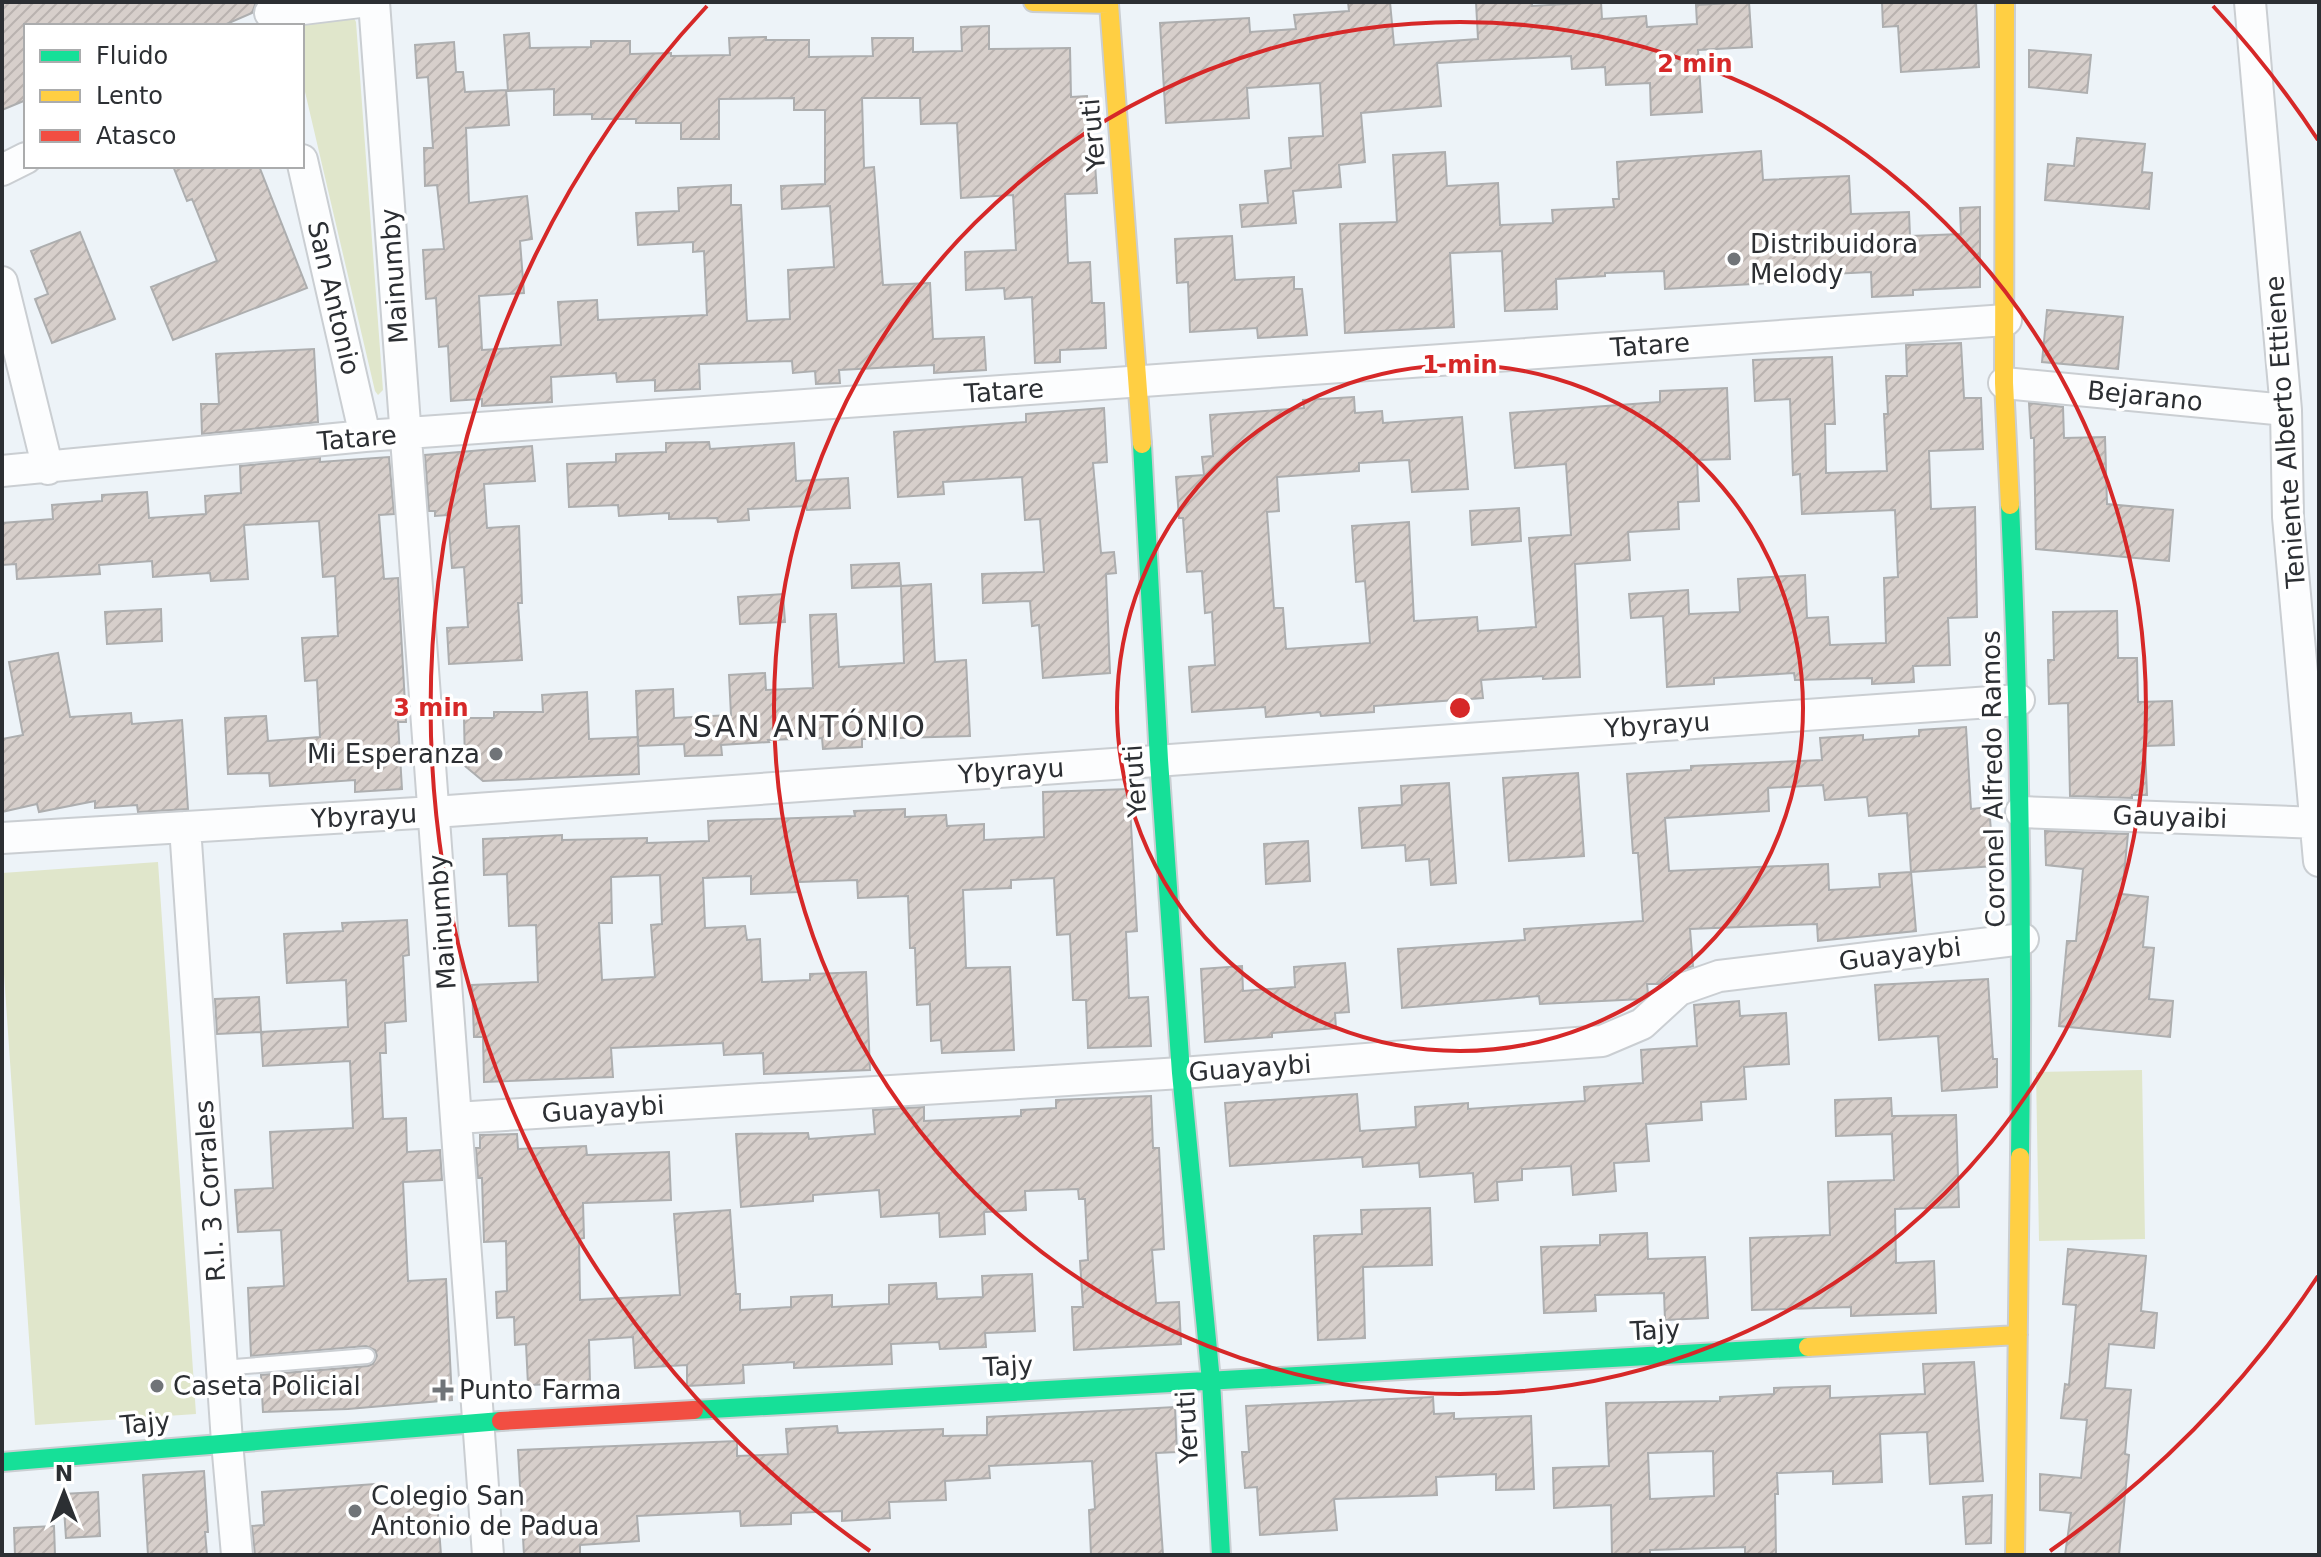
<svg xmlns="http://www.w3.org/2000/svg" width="2321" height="1557" viewBox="0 0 2321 1557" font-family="'DejaVu Sans',sans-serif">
  <defs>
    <pattern id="building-hatch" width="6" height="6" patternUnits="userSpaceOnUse" patternTransform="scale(2)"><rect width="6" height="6" fill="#d7cfcb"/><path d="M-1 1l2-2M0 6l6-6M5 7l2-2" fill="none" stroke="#b9b2af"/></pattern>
  </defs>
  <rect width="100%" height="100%" fill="#edf3f8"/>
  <path fill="#e0e6cb" d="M353 16 356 22 383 390 378 395 375 391 302 79V26H293Z
    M158 862 196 1414 35 1425 2 945V873Z
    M2142 1070 2145 1239 2039 1241 2036 1072Z"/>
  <path fill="url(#building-hatch)" stroke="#adaeaf" stroke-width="2" fill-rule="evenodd" d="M2 2H256L252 13 222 26H26V100L2 110Z
    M1348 2H1390L1394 45 1478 39 1476 2H1532V6L1601 2 1602 19 1646 16 1647 27 1697 24 1696 5 1749 2 1752 47 1698 50 1702 112 1651 115 1650 83 1606 85 1605 67 1572 69 1571 56 1437 63 1441 106 1361 113 1365 162 1339 165 1341 187 1293 191 1296 223 1242 227 1240 205 1268 203 1265 171 1291 168 1289 138 1323 136 1320 83 1247 88 1249 118 1166 123 1160 23 1249 18 1250 32 1296 29 1294 15 1349 11Z
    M1882 2H1976L1979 67 1901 72 1898 26 1883 27Z
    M989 26V49L1070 48 1071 97 1087 96 1090 149H1094L1097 193 1065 194 1068 263 1090 262 1092 303H1104L1106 348 1060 350V362L1035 363 1032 297 1005 299 1004 288 966 290 965 252 1016 250 1013 195 961 198 957 123 921 124 920 98H862L864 168 874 167 883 285 930 283 933 339 984 337 986 370 934 373V365L839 370 840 383 816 384 815 371 793 373 792 361 699 364 700 389 655 391V380L617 382 616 373 551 377 552 402 482 406V399L451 401 448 346 439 347 436 298 426 299 423 250 444 249 437 185 425 186 424 148H433L428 77 417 78 415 45 454 42 456 72H463L465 92 506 90 509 125 466 128 469 203 527 196 532 239 520 241 524 293 479 296 482 350 561 345 558 302 597 300 598 320 707 315 704 251 693 252V242L638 245 636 213 679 211 678 188 731 185V205H741L747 321 790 319 788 270 834 267 830 206 782 209 781 186 825 184V110H794V98L719 99V139H681V123H636V119H592V114L554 115V89L508 91 504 35 529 33 530 48 591 47V41H630V54L671 53V56L730 55 729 38 766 37V40H809V57L873 56 872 38H913V52L962 51 961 27Z
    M2029 50 2091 55 2087 93 2029 87Z
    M2077 138 2145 144 2142 172 2152 173 2149 209 2045 200 2048 164 2074 166Z
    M1761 151 1763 180 1849 176 1851 214 1909 212 1910 236 1961 234 1960 208 1980 207V287L1913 290V295L1872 297 1871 272 1790 276V282L1665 289 1664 271 1605 273V276L1556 279 1557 309 1505 311 1502 251 1450 253 1454 327 1345 333 1340 224 1397 222 1393 155 1445 152 1447 186 1498 183 1500 225 1553 223 1552 210 1614 207 1613 199H1619L1617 162Z
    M173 166H259L307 288 173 340 151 287 217 261 192 199 187 201Z
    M80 232 115 319 52 343 35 299 48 294 31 251Z
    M1232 236 1235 280 1294 277V289H1302L1307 335 1258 338 1257 328 1190 332 1188 282 1177 283 1175 239Z
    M2047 310 2123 317 2118 369 2042 362Z
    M1961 343 1964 398H1981L1983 449 1929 451 1931 509 1975 507 1977 617 1948 618 1950 665 1913 666 1914 682 1872 684V678L1795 680 1794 673 1714 678V684L1667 687 1663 616 1631 618 1629 594 1688 590 1689 614 1740 612 1738 579 1805 575 1807 618 1828 617 1830 645 1886 643 1884 578 1898 577 1895 510 1802 514 1800 474 1793 475 1790 399 1755 401 1753 360 1832 357 1835 424H1825L1826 473 1887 471 1884 414H1888L1886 376H1907L1906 345Z
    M314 349 318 422 202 434 201 404H219L216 354Z
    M1727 388 1730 459 1697 460 1699 501 1678 502 1679 529 1628 532 1630 560 1575 564 1580 677 1543 679V676L1481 680 1483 698 1374 706V712L1321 716 1320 712 1266 717 1265 707 1192 712 1189 667 1215 665 1212 612 1205 613 1202 571 1187 572 1183 518H1179L1176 477 1204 475 1202 457 1213 456 1210 415 1304 408 1303 400 1354 397 1355 413 1382 411 1383 423 1462 417 1468 489 1412 492 1409 460 1359 463V471L1277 477 1279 511 1267 512 1274 608H1283L1286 649 1370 643 1365 581 1356 582 1352 526 1409 522 1414 621 1477 617 1478 631 1536 627 1529 538 1571 535 1566 464 1515 468 1510 413 1660 402V391Z
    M2029 403 2063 407 2064 438 2105 437 2107 504 2173 510 2169 561 2036 549 2034 438H2031Z
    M1104 408 1107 462 1093 463 1101 553 1114 552 1116 573 1106 574 1110 673 1043 678 1039 625 1032 626 1030 601 983 603 982 574 1044 572 1040 519 1025 520 1022 477 943 482 944 494 898 497 894 432 1026 422V414Z
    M709 442 710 449 794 443 796 481 848 478 850 508 807 510 806 506 748 509 749 520 718 522 717 518 669 519V513L619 516 618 505 569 507 567 464 616 462V454L666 452V443Z
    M532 446 535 481 484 484 487 528 519 526 522 603H518L522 660 449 664 447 628 468 627 464 567 452 568 448 515 435 516V511H429L425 455Z
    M389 457 394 514 379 515 384 579 398 578 406 722H398L402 789 355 792V780L270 786 269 773 228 774 225 718 266 716 268 741 320 737 317 680 305 681 302 638 338 636 335 576 323 577 319 521 244 525 248 579 211 581 210 573 153 577 152 561 99 565 100 574 17 579 16 564 2 565V523L53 519 52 505 102 501V495L147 492 149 518 206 514 205 496 241 493 240 466 320 458V462Z
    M1519 508 1521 541 1472 545 1470 511Z
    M899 563 901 586 852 588 851 565Z
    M931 584 935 662 966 660 970 736 862 739V747L823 749 822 738 768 740 769 742 721 745 722 755 685 756 684 744 638 746 636 691 673 689 674 718 731 715 729 675 765 673 766 690 813 688 810 615 836 614 839 667 904 663 901 586Z
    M783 594 785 622 740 624 738 597Z
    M161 609 162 641 107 644 105 612Z
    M2117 611 2118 658H2137L2138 702 2172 701 2174 745 2145 746 2147 795H2132V798L2070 796 2068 703 2049 704 2048 660H2054L2053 612Z
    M58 653 70 717 131 713 132 724 182 720 188 809 138 812 137 805 95 808V801L39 812 37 804 2 812V739L23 735 9 662Z
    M587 692 589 739 638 737 639 774 483 781 465 766 464 718H494V712H543L542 695Z
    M1966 727 1971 809 1989 807 1994 866 1911 872 1916 931 1818 941 1817 924 1690 929 1693 966 1672 973 1659 984H1647L1648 994 1643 999 1540 1004 1539 996 1402 1008 1398 949 1525 940 1524 929 1643 921 1638 853H1633L1627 774 1691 770V766L1822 760 1820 738 1863 735V740L1919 736V730ZM1823 785 1825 800 1867 797 1869 816 1907 813 1911 872 1879 874 1880 887 1829 890 1828 864 1669 871 1665 818 1769 811 1768 788Z
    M1578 773 1584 856 1509 861 1503 778Z
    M1449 783 1456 883 1431 885 1429 859 1406 861 1405 845 1362 848 1359 808 1402 805 1401 786Z
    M1129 789 1137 931 1126 932 1129 998 1148 997 1151 1046 1088 1048 1086 1000H1073L1070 934 1057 935 1054 878 1011 880V888L963 890 966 968 1010 967 1014 1050 942 1053 941 1040 931 1041 930 1004 917 1005 915 948H910L908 896 858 898 857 880 798 882V892L751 894V876L703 878 705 928 745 926 747 940 760 939 762 982 810 980V974L866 972 870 1070 764 1074 763 1053 724 1055 723 1043 611 1048 613 1077 484 1082 483 1037H474L472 985 538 982 536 925 509 926 507 874 484 875 483 839 562 835V840L647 838V843L709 841 708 821 855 816 854 811 905 809V817L946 815 947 826 984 824V840L1044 837 1043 792ZM660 875 662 924 651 925 655 977 602 980 599 923H612L611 877Z
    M2045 831 2128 834 2122 894 2148 897 2143 947 2154 948 2149 999 2173 1001 2170 1037 2059 1026 2067 941H2076L2083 869 2046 865Z
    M1308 841 1310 881 1266 884 1264 844Z
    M407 920 409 955 403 956 406 1021 385 1023 386 1053H380L383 1119 406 1118 407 1152 440 1150 442 1180 403 1182 408 1281 446 1279 452 1400 348 1409 263 1412 261 1375 368 1366 373 1364 377 1356 375 1350 366 1346 251 1356 248 1288 284 1286 281 1230 238 1232 235 1190 273 1188 270 1132 353 1128 350 1061 263 1066 261 1032 348 1027 346 980 287 983 284 934 343 931 342 923Z
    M1345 963 1349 1012 1335 1013 1336 1028 1272 1033V1037L1205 1042 1201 969 1242 966 1243 991 1295 987 1294 967Z
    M1988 979 1993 1059H1997V1087L1942 1091 1938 1036 1879 1040 1875 985Z
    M259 997 261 1032 217 1034 215 999Z
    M1739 1001 1740 1016 1786 1013 1789 1064 1744 1067 1746 1099 1701 1102 1702 1120 1646 1124 1649 1161 1614 1163 1616 1191 1573 1195 1571 1166 1522 1169V1180L1497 1182 1498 1200 1475 1202 1473 1173 1420 1177 1419 1163 1363 1167 1362 1157 1230 1166 1225 1103 1357 1094 1360 1131 1416 1127 1415 1107 1468 1103V1109L1585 1101 1584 1087 1643 1083 1641 1050 1697 1046 1694 1005Z
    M1151 1096 1153 1148H1159L1164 1249 1152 1250 1156 1303 1179 1302 1181 1344 1074 1350 1072 1307H1083L1080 1261 1088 1260 1085 1199H1079L1078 1189 1025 1191 1026 1210 984 1212 985 1234 940 1237 939 1213 881 1217 879 1190 813 1195V1201L741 1207 736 1134 808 1133 809 1139 875 1134 873 1110 924 1107V1121L1021 1116V1110L1056 1108V1100Z
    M1891 1098 1892 1116 1956 1115 1959 1207 1895 1209 1896 1263 1934 1261 1936 1313 1851 1316V1307L1752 1310 1750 1238 1830 1235 1828 1182 1894 1180 1892 1134 1836 1136 1835 1100Z
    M517 1134 518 1149 586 1146 587 1155 669 1152 671 1200 583 1203 584 1238 579 1239 580 1300 680 1295 674 1214 730 1210 736 1294H740V1310L791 1307V1297L832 1295V1307L889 1304V1285L936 1283 937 1299 983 1297 982 1276 1032 1274 1035 1331 985 1333 986 1347 940 1349 939 1342 891 1344 892 1364 794 1368V1362L743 1365 744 1383 687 1386V1365L635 1368 633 1337 589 1340 590 1383 528 1385 526 1344 515 1345 514 1317 497 1318 496 1292 507 1291 506 1241 484 1242 482 1178H478L476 1148H480V1135Z
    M1430 1208 1432 1265 1363 1267 1365 1338 1318 1340 1314 1236 1362 1234 1361 1210Z
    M1647 1233 1648 1259 1705 1257 1708 1318 1665 1320 1664 1293 1595 1295 1596 1311 1544 1313 1541 1247 1600 1245V1235Z
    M2068 1249 2146 1256 2141 1311 2157 1313 2154 1348 2109 1344 2105 1388 2131 1390 2125 1454 2129 1455 2119 1555H2065L2071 1513 2040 1510V1474L2081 1478 2087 1420 2061 1418 2065 1384 2069 1385 2076 1305 2063 1304Z
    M1974 1362 1983 1481 1930 1484 1927 1432 1880 1434 1882 1482 1833 1484V1471L1777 1473 1778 1494H1775L1776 1555H1745V1547L1650 1550V1555H1612L1611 1505 1554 1508 1553 1468 1609 1466 1606 1403 1720 1401V1397L1774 1394V1388L1830 1386V1398L1925 1394 1923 1364ZM1713 1451 1714 1496 1650 1499 1648 1453Z
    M1433 1397 1434 1414 1454 1413V1419L1531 1416 1534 1489 1496 1490V1474L1436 1477 1437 1495 1334 1499 1337 1530 1260 1535 1257 1487 1245 1488 1242 1452H1249L1246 1406Z
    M1175 1407 1177 1452 1156 1453 1163 1555H1091L1089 1510 1095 1509 1092 1461 989 1466 990 1478 945 1481 946 1500 889 1502 890 1518 842 1521V1511L791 1513V1524L741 1526 740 1511 637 1516 639 1541 580 1545V1555H524L518 1450 737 1441V1456L788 1454 786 1429 837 1426 838 1433 943 1429V1436L987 1435V1417Z
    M204 1471 208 1532H205L207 1555H148L143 1475Z
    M375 1484 376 1504 437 1501 441 1555H255L252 1526 264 1525 262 1492Z
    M98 1492 100 1536 66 1538 63 1494Z
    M1992 1495 1991 1543 1966 1544 1963 1497Z
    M54 1526 55 1555H15L14 1528Z"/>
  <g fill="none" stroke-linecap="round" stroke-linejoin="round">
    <g stroke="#caced2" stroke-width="18">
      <path id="lane" d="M222 1368 367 1356"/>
    </g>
    <g stroke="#caced2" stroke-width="34">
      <path id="street" d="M374 2 488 1555
        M2250 2 2286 410 2288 517 2319 861
        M270 13 360 2
        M302 160 365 436
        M2 170 26 158
        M2 282 48 469
        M2004 383 2286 410
        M2 471 365 436 2006 320
        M2021 812 2319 823
        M185 827 227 1442 237 1555
        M2 838 434 812 2019 700
        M456 1118 1181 1073 1602 1041 1642 1024 1679 990 1719 976 2023 939"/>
    </g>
    <g stroke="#caced2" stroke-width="22">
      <path id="fast" d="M1142 444 1159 760 1181 1073 1211 1381 1221 1555
        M2010 505C2020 723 2023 940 2020 1157
        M694 1410 1808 1347
        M2 1462 501 1421"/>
    </g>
    <g stroke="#caced2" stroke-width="22">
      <path id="slow" d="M1033 2 1109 4 1142 444
        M2005 2 2004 383 2010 505
        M1808 1347 2018 1335
        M2015 1555 2020 1157"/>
    </g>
    <g stroke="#caced2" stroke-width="22">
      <path id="jam" d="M501 1421 694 1410"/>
    </g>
    <use href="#lane" stroke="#fcfdfe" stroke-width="14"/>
    <use href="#street" stroke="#fcfdfe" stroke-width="30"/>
    <use href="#fast" stroke="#16e098" stroke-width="18"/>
    <use href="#slow" stroke="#ffcf43" stroke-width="18"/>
    <use href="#jam" stroke="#f24e42" stroke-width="18"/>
  </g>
  <g fill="none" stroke="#d62828" stroke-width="4">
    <circle cx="1460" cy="708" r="343"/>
    <circle cx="1460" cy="708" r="686"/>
    <path d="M2318 1276A1029 1029 0 0 1 2050 1551M870 1551A1029 1029 0 0 1 707 6M2213 6A1029 1029 0 0 1 2318 140"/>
  </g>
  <g fill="#707478" stroke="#fff" stroke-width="3">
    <circle cx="1734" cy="259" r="8"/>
    <circle cx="496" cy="754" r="8"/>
    <circle cx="157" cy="1386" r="8"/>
    <path d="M439 1378h8v8h8v8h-8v8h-8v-8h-8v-8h8z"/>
    <circle cx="355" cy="1511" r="8"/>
  </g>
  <g text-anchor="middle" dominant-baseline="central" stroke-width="7" stroke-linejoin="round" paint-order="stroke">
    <g font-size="26" fill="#2c2f33" stroke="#fff">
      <text transform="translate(1093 135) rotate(-95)">Yeruti</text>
      <text transform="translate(394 276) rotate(-94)">Mainumby</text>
      <text transform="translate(334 298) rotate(77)">San Antonio</text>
      <text transform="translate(1650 345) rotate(-4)">Tatare</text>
      <text transform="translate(1004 391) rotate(-4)">Tatare</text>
      <text transform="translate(2145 396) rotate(6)">Bejarano</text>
      <text transform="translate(2285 432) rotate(-94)">Teniente Alberto Ettiene</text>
      <text transform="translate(357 438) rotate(-5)">Tatare</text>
      <text transform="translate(1657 725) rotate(-4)">Ybyrayu</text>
      <text transform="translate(1011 771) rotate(-4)">Ybyrayu</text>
      <text transform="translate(1993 779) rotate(-91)">Coronel Alfredo Ramos</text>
      <text transform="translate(1135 781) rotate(-94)">Yeruti</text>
      <text transform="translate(364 816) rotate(-3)">Ybyrayu</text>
      <text transform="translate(2170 817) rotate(2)">Gauyaibi</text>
      <text transform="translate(442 922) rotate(-94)">Mainumby</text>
      <text transform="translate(1900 954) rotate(-7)">Guayaybi</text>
      <text transform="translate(1250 1068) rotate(-4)">Guayaybi</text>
      <text transform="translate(603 1109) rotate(-4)">Guayaybi</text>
      <text transform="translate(210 1191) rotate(-94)">R.I. 3 Corrales</text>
      <text transform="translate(1655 1330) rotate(-3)">Tajy</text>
      <text transform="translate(1008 1366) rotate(-3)">Tajy</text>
      <text transform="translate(145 1423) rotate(-5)">Tajy</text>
      <text transform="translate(1187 1427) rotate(-93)">Yeruti</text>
    </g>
    <g font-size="26" fill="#2c2f33" stroke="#fff" text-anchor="start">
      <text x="1750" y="244">Distribuidora<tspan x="1750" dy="30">Melody</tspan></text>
      <text x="480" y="754" text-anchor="end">Mi Esperanza</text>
      <text x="173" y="1386">Caseta Policial</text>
      <text x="459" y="1390">Punto Farma</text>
      <text x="371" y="1496">Colegio San<tspan x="371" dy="30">Antonio de Padua</tspan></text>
    </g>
    <g font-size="30" letter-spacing="2" fill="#2c2f33" stroke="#fff">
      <text x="810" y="726">SAN ANTÓNIO</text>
    </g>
  </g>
  <circle cx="1460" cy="708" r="12" fill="#d62828" stroke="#fff" stroke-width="4"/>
  <g font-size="24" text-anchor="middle" font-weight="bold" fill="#d62828" stroke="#fff" stroke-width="7" stroke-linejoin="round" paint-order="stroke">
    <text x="1695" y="72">2 min</text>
    <text x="1460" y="373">1 min</text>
    <text x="431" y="716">3 min</text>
  </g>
  <rect width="2321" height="1557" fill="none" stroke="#2c2f33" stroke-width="8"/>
  <rect x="24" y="24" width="280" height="144" fill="#ffffff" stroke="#abacad" stroke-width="2"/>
  <rect x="40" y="50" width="40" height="12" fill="#16e098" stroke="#abacad" stroke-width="2"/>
  <text x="96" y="64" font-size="24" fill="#2c2f33">Fluido</text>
  <rect x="40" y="90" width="40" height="12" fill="#ffcf43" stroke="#abacad" stroke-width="2"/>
  <text x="96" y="104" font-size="24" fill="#2c2f33">Lento</text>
  <rect x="40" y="130" width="40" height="12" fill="#f24e42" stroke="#abacad" stroke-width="2"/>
  <text x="96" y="144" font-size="24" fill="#2c2f33">Atasco</text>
  <g transform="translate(64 1493)" stroke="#ffffff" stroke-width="6" paint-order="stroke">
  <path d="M0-6L14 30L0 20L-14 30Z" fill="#2c2f33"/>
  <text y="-12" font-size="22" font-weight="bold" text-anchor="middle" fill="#2c2f33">N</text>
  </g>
</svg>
